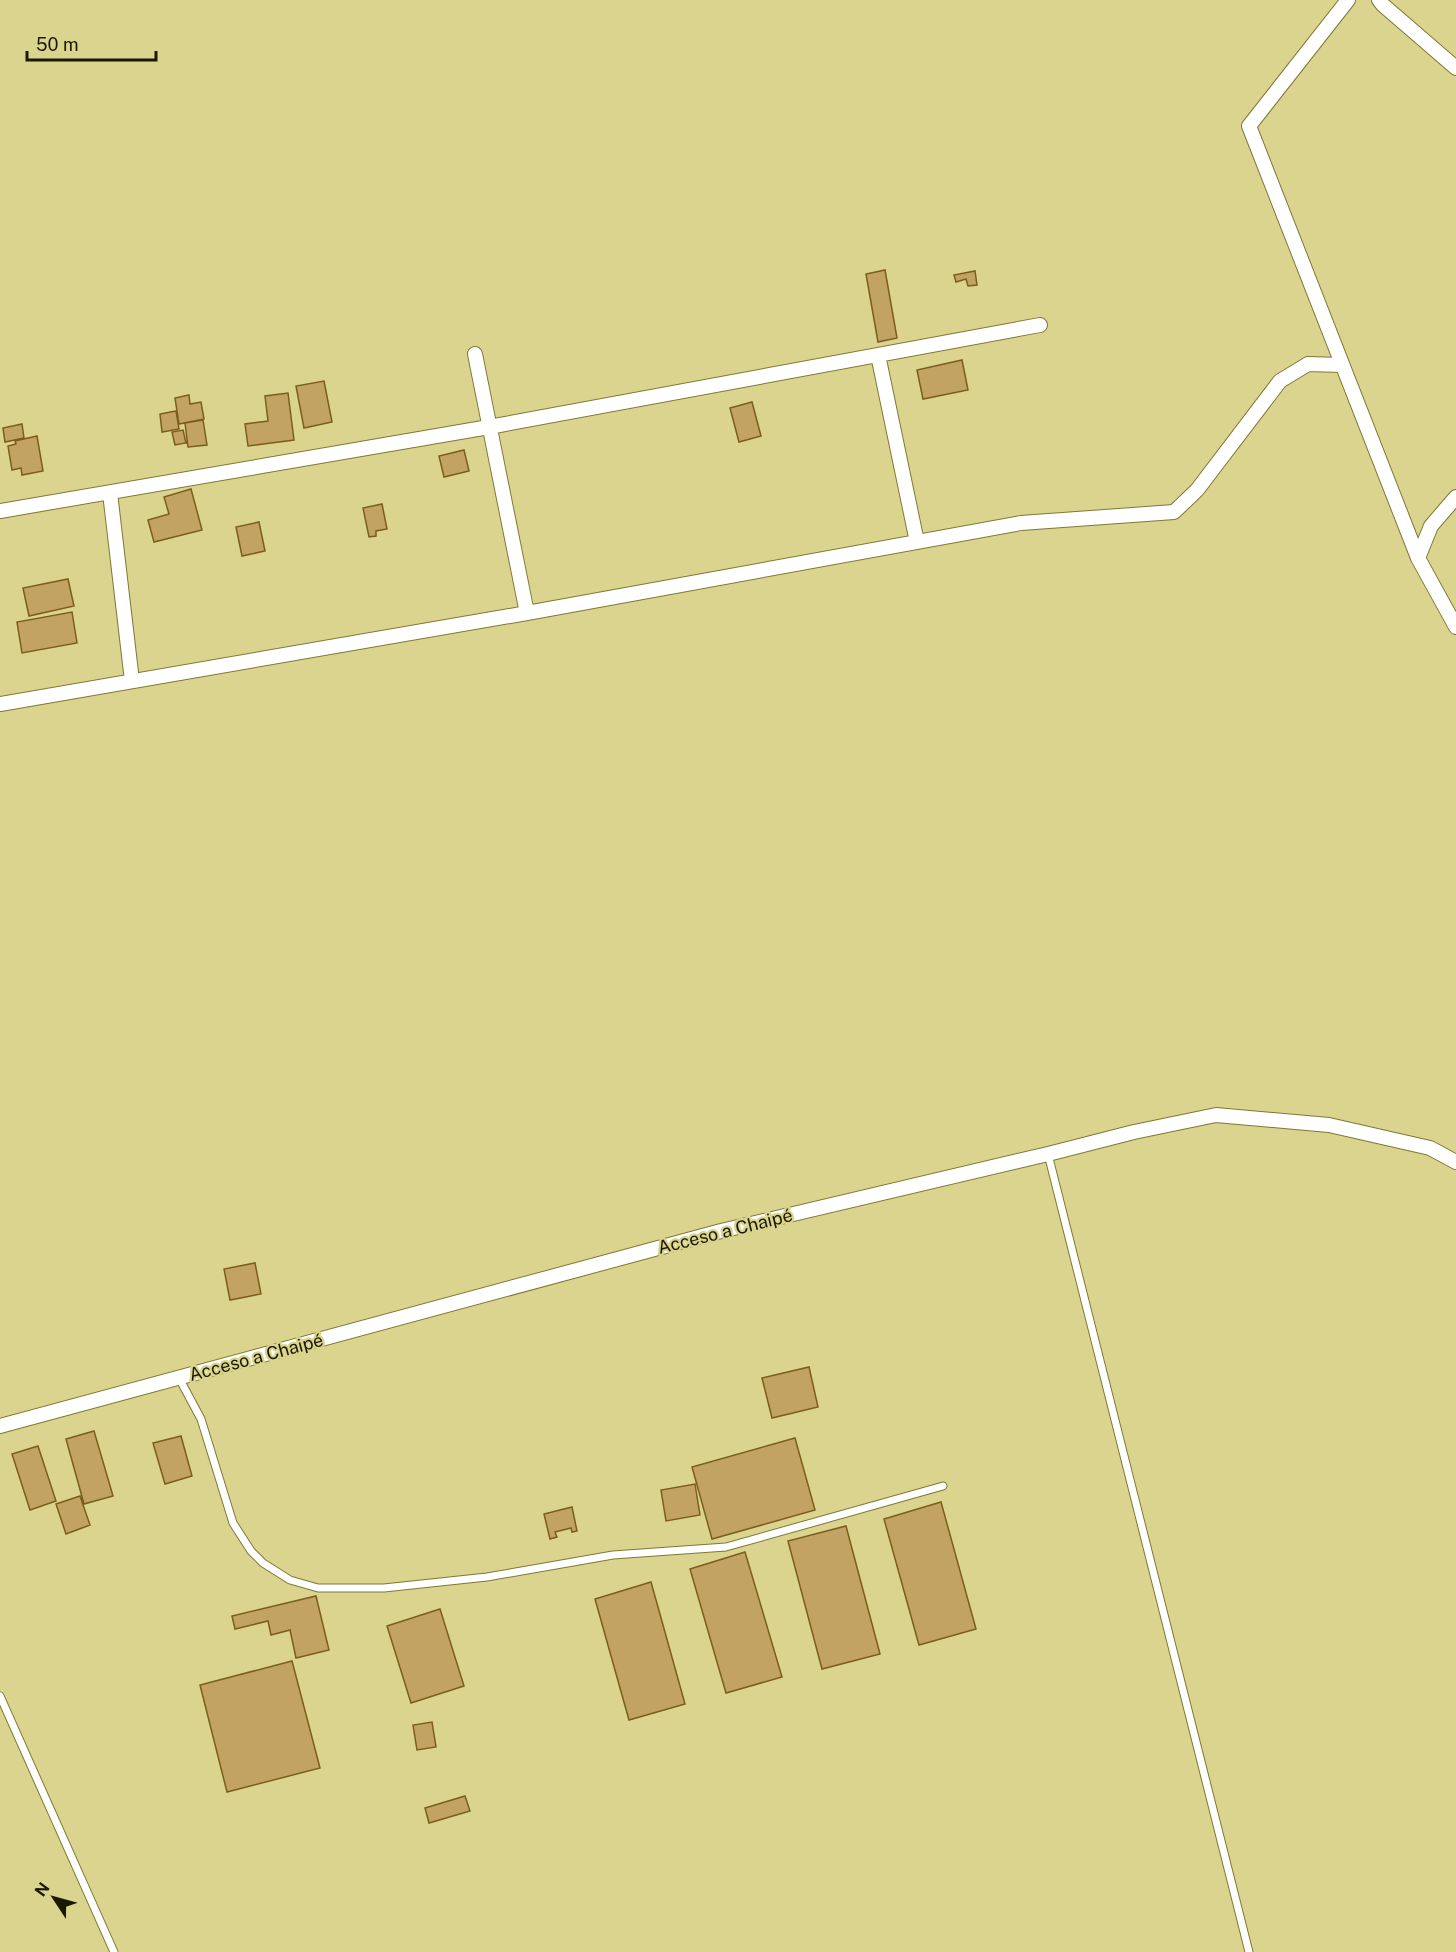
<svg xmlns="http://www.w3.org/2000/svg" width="1456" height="1952" viewBox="0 0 1456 1952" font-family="'Public Sans',sans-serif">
  <rect width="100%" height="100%" fill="#dad48e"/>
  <path fill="#c3a364" stroke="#7b5e1b" stroke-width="1.5" d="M885 270 897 338 878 342 866 274Z
    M975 271 977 285 968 286 966 279 956 282 954 275Z
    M962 360 968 390 923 399 917 370Z
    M324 381 332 422 304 428 296 386Z
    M288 393 294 440 248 446 245 424 268 421 265 396Z
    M189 395 190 404 201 402 204 419 179 424 175 398Z
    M752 402 761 436 739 442 730 408Z
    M176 411 179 429 162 432 160 414Z
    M203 420 207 445 188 447 185 423Z
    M22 424 24 438 5 442 3 428Z
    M183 430 186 443 175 445 172 432Z
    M37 436 43 471 22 475 21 468 12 470 8 446 16 444 15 441Z
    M464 450 469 471 444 477 439 456Z
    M191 489 202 530 154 542 148 520 169 514 164 497Z
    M382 504 387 529 376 531V536L369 537 363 508Z
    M259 522 265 551 242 556 236 527Z
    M68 579 74 606 29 616 23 588Z
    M72 612 77 643 22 653 17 622Z
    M255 1263 261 1294 230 1300 224 1269Z
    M809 1367 818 1407 772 1418 762 1378Z
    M94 1431 113 1496 84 1504 66 1439Z
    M181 1436 192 1476 165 1484 153 1443Z
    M795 1438 815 1510 712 1539 692 1467Z
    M38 1446 56 1501 30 1510 12 1454Z
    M695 1484 700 1515 666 1521 661 1490Z
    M80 1496 90 1525 66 1534 56 1504Z
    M941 1502 976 1629 919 1645 884 1519Z
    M572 1507 577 1531 572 1532 571 1528 555 1532 557 1537 550 1539 544 1514Z
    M846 1526 880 1654 822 1669 788 1541Z
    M745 1552 782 1677 726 1693 690 1569Z
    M651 1582 685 1704 629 1720 595 1599Z
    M316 1596 329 1650 296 1658 290 1630 271 1635 268 1621 235 1629 232 1616Z
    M440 1609 464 1686 411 1703 387 1626Z
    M292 1661 320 1768 227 1792 200 1685Z
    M432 1722 436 1747 417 1750 413 1725Z
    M465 1796 470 1811 429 1823 425 1808Z"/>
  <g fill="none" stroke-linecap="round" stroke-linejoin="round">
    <g stroke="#7f7834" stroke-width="9">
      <path id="lane" d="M1048 1154 1249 1952
        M179 1378 201 1419 233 1523 251 1551 263 1563 290 1580 318 1588H384L487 1577 613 1555 726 1547 943 1486
        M0 1696 114 1952"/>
    </g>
    <g stroke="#7f7834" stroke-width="16">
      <path id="street" d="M1348 0 1249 126 1418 558 1456 627
        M1379 0 1383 5 1456 68
        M475 354 527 613
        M878 355 917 542
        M110 493 132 681
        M0 511 489 427 1040 325
        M1418 558 1431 526 1456 497
        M0 704 527 613 1021 523 1174 512 1197 490 1280 381 1308 364 1342 365
        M0 1426 721 1231 1048 1154 1134 1132 1216 1115 1329 1125 1430 1148 1456 1162"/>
    </g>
    <use href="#lane" stroke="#fff" stroke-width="7"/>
    <use href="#street" stroke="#fff" stroke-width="14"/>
  </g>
  <g text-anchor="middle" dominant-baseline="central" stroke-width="4.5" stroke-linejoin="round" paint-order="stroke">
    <g font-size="18" fill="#1b1800" stroke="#dad48e">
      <text transform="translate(725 1231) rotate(-14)">Acceso a Chaipé</text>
      <text transform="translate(256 1357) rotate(-15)">Acceso a Chaipé</text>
    </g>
  </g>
  <g transform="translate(54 1898) rotate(306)" stroke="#dad48e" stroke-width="4.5" paint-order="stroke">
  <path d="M0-4.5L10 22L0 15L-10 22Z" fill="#1b1800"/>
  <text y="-9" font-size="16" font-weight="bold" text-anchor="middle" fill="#1b1800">N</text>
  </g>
  <path d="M27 51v9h129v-9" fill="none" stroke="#1b1800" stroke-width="3"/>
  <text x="36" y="51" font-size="18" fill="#1b1800" stroke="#dad48e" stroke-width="4.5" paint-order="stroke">50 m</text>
</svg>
